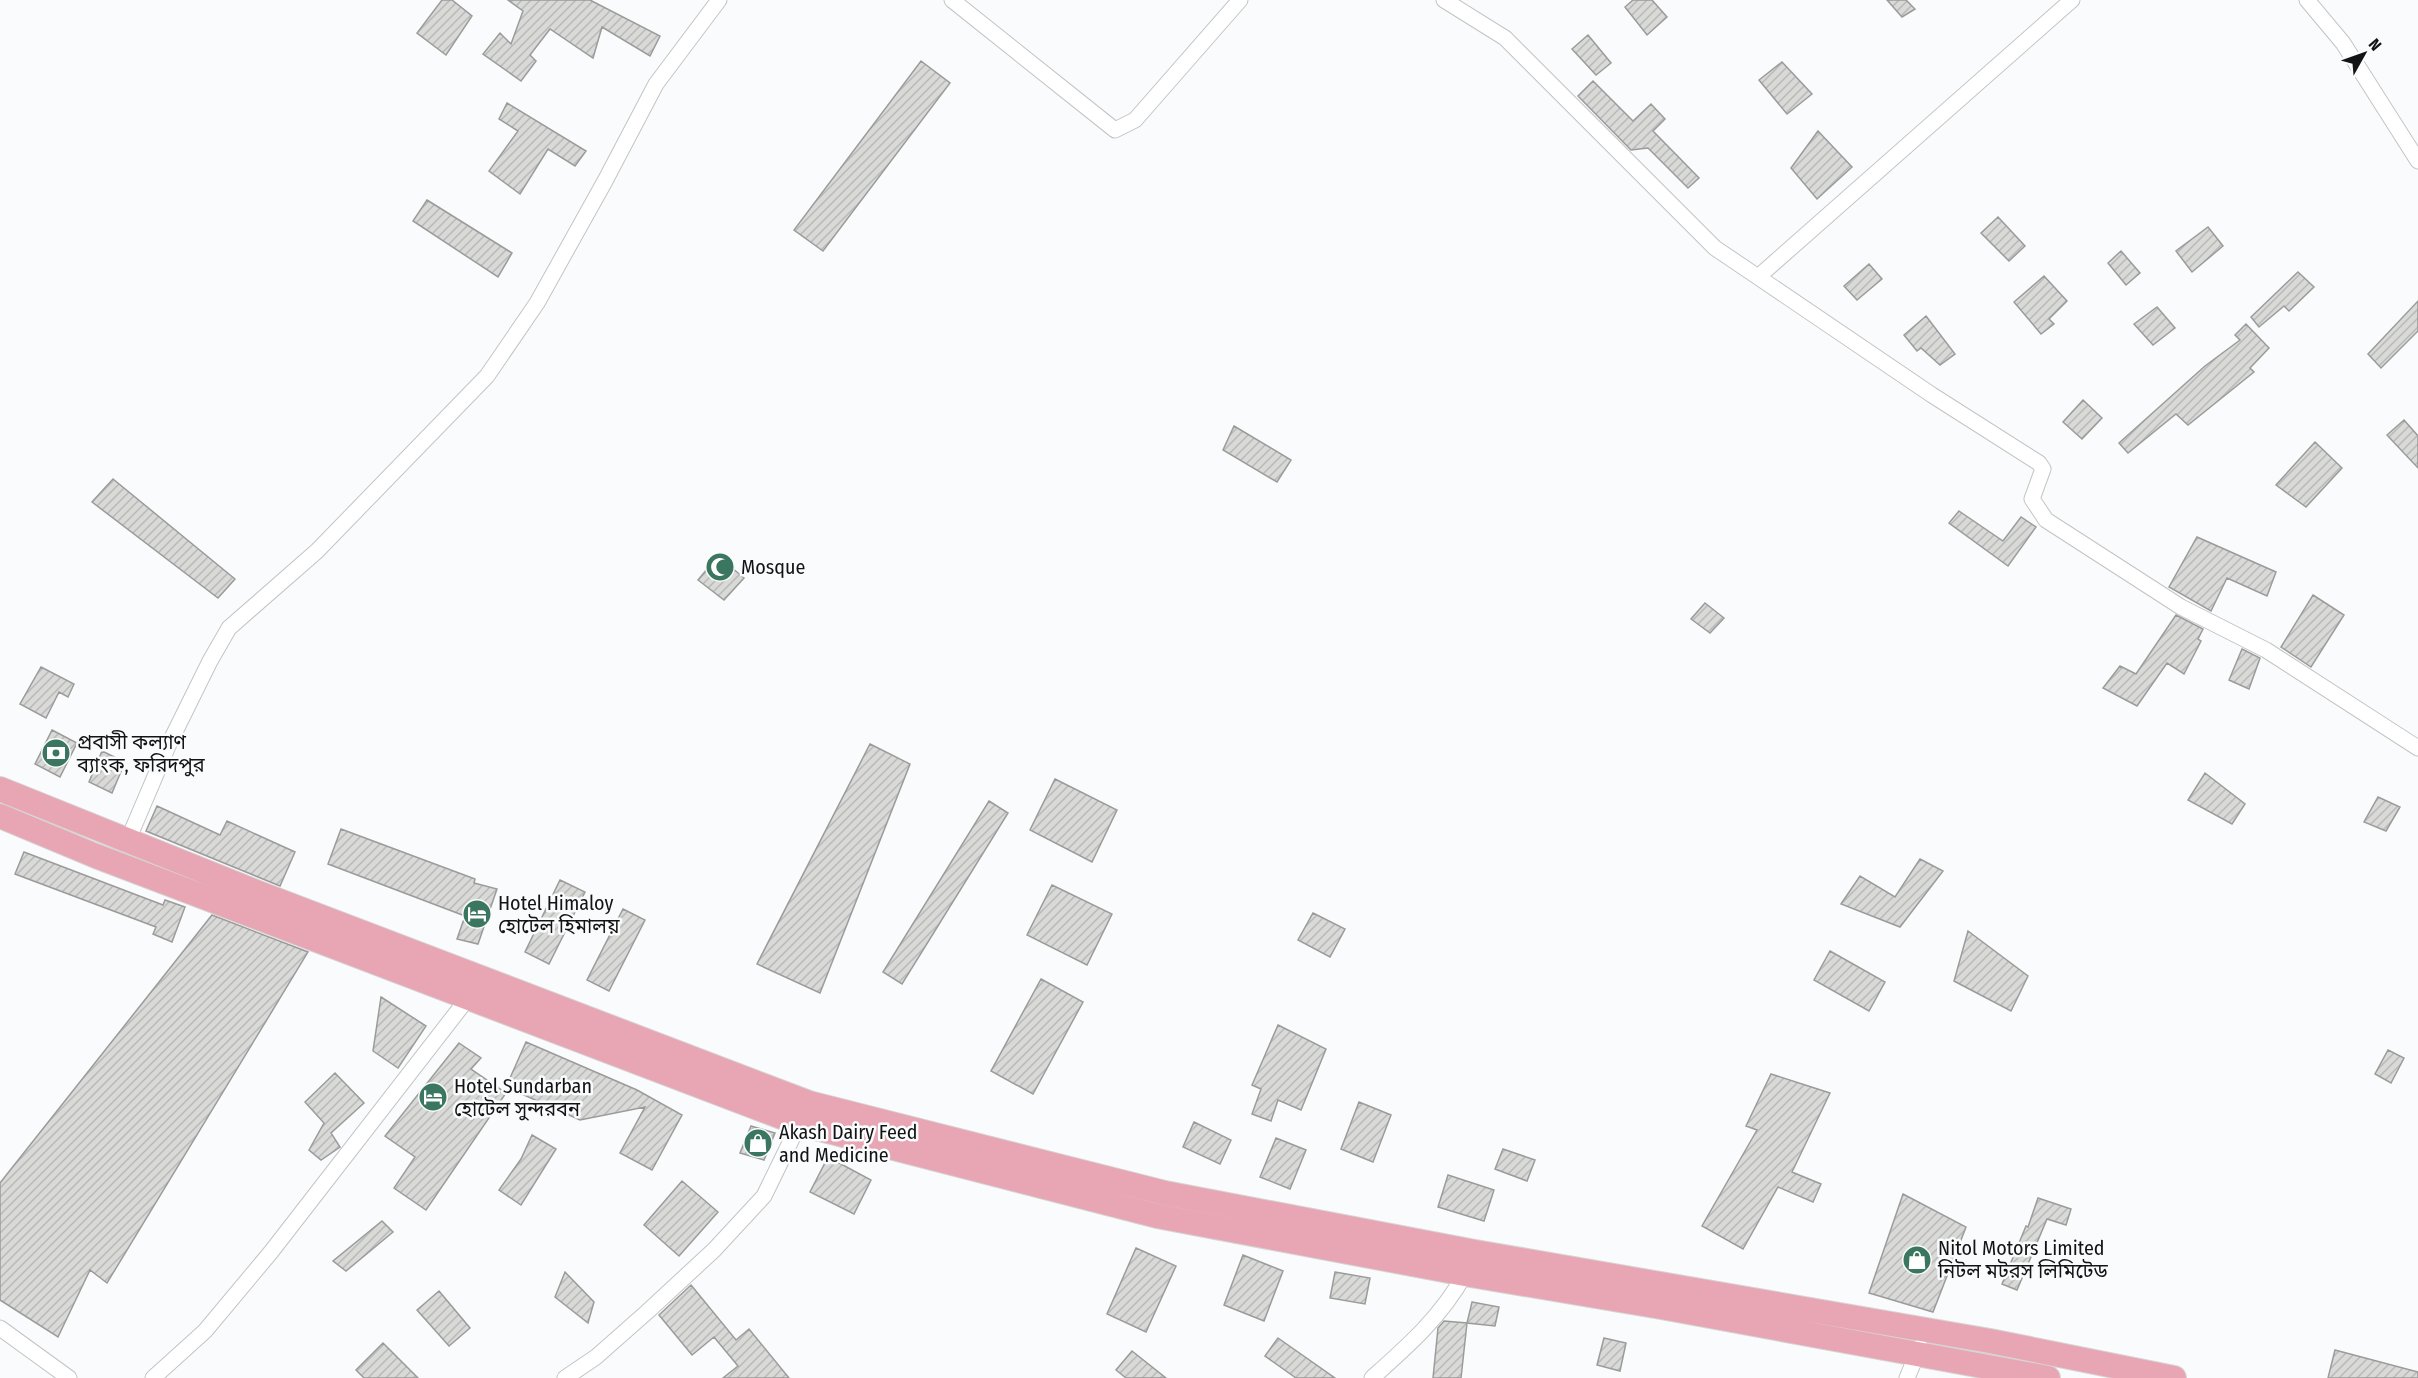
<svg xmlns="http://www.w3.org/2000/svg" width="2418" height="1378" viewBox="0 0 2418 1378" font-family="'Fira Sans Condensed','Noto Sans Bengali',sans-serif">
  <defs>
    <pattern id="building-hatch" width="6" height="6" patternUnits="userSpaceOnUse" patternTransform="scale(1.5)"><rect width="6" height="6" fill="#d9d9d8"/><path d="M-1 1l2-2M0 6l6-6M5 7l2-2" fill="none" stroke="#b9b9b8"/></pattern>
  </defs>
  <rect width="100%" height="100%" fill="#fafbfc"/>
  <path fill="url(#building-hatch)" stroke="#9c9b9b" stroke-width="1.5" d="M442 0H452L472 16 446 55 417 33Z
    M508 0H590L660 36 650 56 602 27 593 58 550 29 530 55 536 61 521 81 483 54 500 33 511 44 523 11Z
    M1633 0H1652L1667 17 1647 35 1625 7Z
    M1887 0H1906L1915 9 1902 17Z
    M1588 35 1611 63 1596 75 1572 49Z
    M921 61 950 83 823 251 794 230Z
    M1782 62 1812 94 1787 114 1759 80Z
    M1593 81 1633 121 1651 104 1665 119 1653 131 1699 178 1688 188 1648 148 1631 150 1578 96Z
    M507 103 586 151 575 166 548 149 520 194 489 171 518 131 499 119Z
    M1818 131 1852 167 1817 199 1791 168Z
    M427 200 512 253 498 277 413 221Z
    M1998 217 2025 246 2009 261 1981 233Z
    M2208 227 2223 246 2192 272 2176 251Z
    M2121 251 2140 273 2126 285 2108 263Z
    M1869 264 1882 279 1857 300 1844 286Z
    M2298 272 2314 287 2289 311 2284 306 2259 327 2251 317Z
    M2044 276 2067 301 2049 319 2054 324 2041 334 2014 302Z
    M2418 301V331L2381 368 2368 354Z
    M2157 307 2175 328 2153 345 2134 324Z
    M1926 316 1955 354 1940 365 1921 348 1917 351 1904 335Z
    M2246 324 2269 348 2250 368 2254 372 2188 425 2176 414 2128 453 2119 443 2205 366 2240 340 2235 335Z
    M2083 400 2102 418 2082 439 2063 422Z
    M2404 420 2418 436V468L2387 435Z
    M1234 426 1291 460 1277 482 1223 450Z
    M2315 442 2342 468 2306 507 2276 485Z
    M113 479 235 579 218 598 92 502Z
    M1959 511 2003 541 2021 517 2036 527 2008 566 1949 523Z
    M2197 537 2276 572 2267 596 2227 578 2211 611 2169 587Z
    M718 556 744 578 724 600 698 580Z
    M2313 595 2344 615 2311 667 2281 647Z
    M1705 603 1724 618 1710 633 1691 619Z
    M2176 615 2203 629 2198 639 2201 641 2184 674 2167 663 2137 706 2103 688 2120 666 2136 674Z
    M2242 649 2260 658 2249 689 2229 680Z
    M41 667 74 684 68 697 59 692 46 718 20 704Z
    M52 730 77 743 60 777 35 764Z
    M870 744 910 764 820 993 757 964Z
    M102 751 125 762 112 793 89 782Z
    M2205 773 2245 804 2232 824 2188 800Z
    M1055 779 1117 810 1092 862 1030 830Z
    M2378 797 2400 807 2386 831 2364 822Z
    M989 801 1008 813 902 984 883 972Z
    M157 806 220 835 227 821 295 852 280 886 146 831Z
    M341 829 475 879 474 883 497 889 478 944 457 939 465 916 328 864Z
    M24 852 163 905 165 900 185 907 172 942 153 934 156 927 15 874Z
    M1920 859 1943 871 1900 927 1841 904 1860 876 1895 897Z
    M560 880 585 892 549 964 525 952Z
    M1052 885 1112 914 1087 965 1027 935Z
    M623 909 645 920 609 991 587 980Z
    M1313 913 1345 929 1330 957 1298 940Z
    M212 915 308 952 107 1283 90 1270 58 1337 0 1300V1183Z
    M1968 931 2028 976 2011 1011 1954 981Z
    M1830 951 1885 982 1869 1011 1814 980Z
    M1041 979 1083 1002 1033 1094 991 1071Z
    M381 997 426 1026 398 1068 373 1051Z
    M1278 1025 1326 1049 1301 1110 1278 1100 1271 1121 1252 1114 1261 1089 1252 1085Z
    M526 1042 637 1090 682 1115 652 1170 620 1153 645 1107 580 1120 506 1087Z
    M459 1043 481 1058 471 1069 506 1093 426 1210 394 1188 415 1157 385 1136Z
    M2388 1050 2404 1058 2391 1083 2375 1074Z
    M335 1073 364 1103 331 1133 340 1147 321 1160 309 1150 324 1123 305 1102Z
    M1771 1074 1830 1093 1792 1172 1821 1184 1813 1202 1778 1187 1743 1249 1702 1226 1757 1130 1746 1126Z
    M1359 1102 1391 1115 1373 1162 1341 1149Z
    M1194 1122 1231 1140 1220 1164 1183 1147Z
    M751 1126 775 1133 764 1160 740 1153Z
    M532 1135 556 1149 521 1205 499 1190 521 1159Z
    M1276 1138 1306 1150 1290 1189 1260 1177Z
    M1503 1149 1535 1160 1527 1181 1495 1169Z
    M828 1157 871 1180 854 1214 810 1192Z
    M1448 1175 1494 1190 1484 1221 1438 1207Z
    M682 1181 718 1212 679 1256 644 1225Z
    M1903 1194 1966 1227 1933 1312 1869 1293Z
    M2038 1198 2071 1209 2066 1225 2047 1219 2017 1290 2002 1284 2026 1226 2028 1227Z
    M382 1221 393 1232 346 1271 333 1261Z
    M1136 1248 1176 1266 1146 1332 1107 1314Z
    M1243 1255 1283 1271 1264 1321 1224 1305Z
    M565 1272 594 1302 588 1323 555 1297Z
    M1335 1272 1370 1278 1365 1304 1330 1298Z
    M691 1285 736 1340 749 1329 789 1378H723L738 1366 714 1337 692 1355 659 1315Z
    M439 1291 470 1328 449 1346 417 1310Z
    M1472 1302 1499 1307 1495 1326 1467 1323Z
    M1444 1321 1467 1323 1461 1378H1433L1438 1328Z
    M1278 1338 1335 1378H1296L1265 1356Z
    M1604 1338 1626 1343 1620 1371 1597 1365Z
    M383 1343 418 1378H364L356 1370Z
    M2335 1350 2418 1372V1378H2328Z
    M1132 1351 1166 1378H1126L1116 1370Z"/>
  <g fill="none" stroke-linecap="round" stroke-linejoin="round">
    <g stroke="#c3c4c5" stroke-width="17">
      <path id="minor" d="M952 0 1115 130 1135 120 1240 0
        M1444 0 1505 38 1715 248 1758 277 2072 0
        M2307 0 2343 43 2418 161
        M1758 277 1932 395 2039 463 2043 469 2032 499 2046 520 2181 607 2266 650 2418 748
        M128 840 168 746 210 661 229 628 317 551 487 376 537 303 605 181 656 84 719 0
        M0 1328 69 1378
        M153 1378 205 1331 271 1252 468 998
        M565 1378 596 1357 647 1312 714 1250 764 1196 803 1116
        M1372 1378C1409 1345 1440 1318 1465 1274
        M1907 1378 1920 1347"/>
    </g>
    <g stroke="#d5d5d5" stroke-width="26">
      <path id="trunk" d="M0 789 261 894 809 1103 1165 1193 1475 1252 1990 1341 2174 1378
        M0 816 96 856 800 1124 1157 1216 1465 1274 1661 1307 2048 1378"/>
    </g>
    <use href="#minor" stroke="#fff" stroke-width="15"/>
    <use href="#trunk" stroke="#e8a6b4" stroke-width="24"/>
  </g>
  <defs>
    <g id="mosque-disc" transform="scale(1.5)"><circle r="9.5" fill="#3a7660" stroke="#fafbfc"/><path d="M3.5-4.9A6 6 0 1 0 3.5 4.9A5 5 0 1 1 3.5-4.9Z" fill="#fff"/></g>
    <g id="bank-disc" transform="scale(1.5)"><circle r="9.5" fill="#3a7660" stroke="#fafbfc"/><path d="M-6-4H6V4H-6ZM0-2.3a2.3 2.3 0 1 0 0 4.6a2.3 2.3 0 1 0 0-4.6Z" fill="#fff"/></g>
    <g id="hotel-disc" transform="scale(1.5)"><circle r="9.5" fill="#3a7660" stroke="#fafbfc"/><path d="M-6-4.5h1.5V1H6V5H4.5V3h-9V5H-6ZM-4 0a1.8 1.8 0 1 1 3.6 0ZM.5 0V-2.5h3Q6-2.5 6 0Z" fill="#fff"/></g>
    <g id="shop-disc" transform="scale(1.5)"><circle r="9.5" fill="#3a7660" stroke="#fafbfc"/><path d="M-5-2.5h2.3a2.7 3.5 0 0 1 5.4 0H5L5.5 6h-11ZM-1.5-2.5h3a1.5 2.3 0 0 0-3 0Z" fill="#fff"/></g>
  </defs>
  <g fill-rule="evenodd">
    <use href="#mosque-disc" x="720" y="567"/>
    <use href="#bank-disc" x="56" y="753"/>
    <use href="#hotel-disc" x="477" y="914"/>
    <use href="#hotel-disc" x="433" y="1097"/>
    <use href="#shop-disc" x="758" y="1143"/>
    <use href="#shop-disc" x="1917" y="1260"/>
  </g>
  <g text-anchor="middle" dominant-baseline="central" stroke-width="5" stroke-linejoin="round" paint-order="stroke">
    <g font-size="20" fill="#131313" stroke="#fafbfc" text-anchor="start">
      <text x="741" y="567">Mosque</text>
      <text x="77" y="742">প্রবাসী কল্যাণ<tspan x="77" dy="23">ব্যাংক, ফরিদপুর</tspan></text>
      <text x="498" y="903">Hotel Himaloy<tspan x="498" dy="23">হোটেল হিমালয়</tspan></text>
      <text x="454" y="1086">Hotel Sundarban<tspan x="454" dy="23">হোটেল সুন্দরবন</tspan></text>
      <text x="779" y="1132">Akash Dairy Feed<tspan x="779" dy="23">and Medicine</tspan></text>
      <text x="1938" y="1248">Nitol Motors Limited<tspan x="1938" dy="23">নিটল মটরস লিমিটেড</tspan></text>
    </g>
  </g>
  <g transform="translate(2364 54) rotate(50)" stroke="#fafbfc" stroke-width="4.5" paint-order="stroke">
  <path d="M0-4.5L10 22L0 15L-10 22Z" fill="#131313"/>
  <text y="-9" font-size="16" font-weight="bold" text-anchor="middle" fill="#131313">N</text>
  </g>
</svg>
